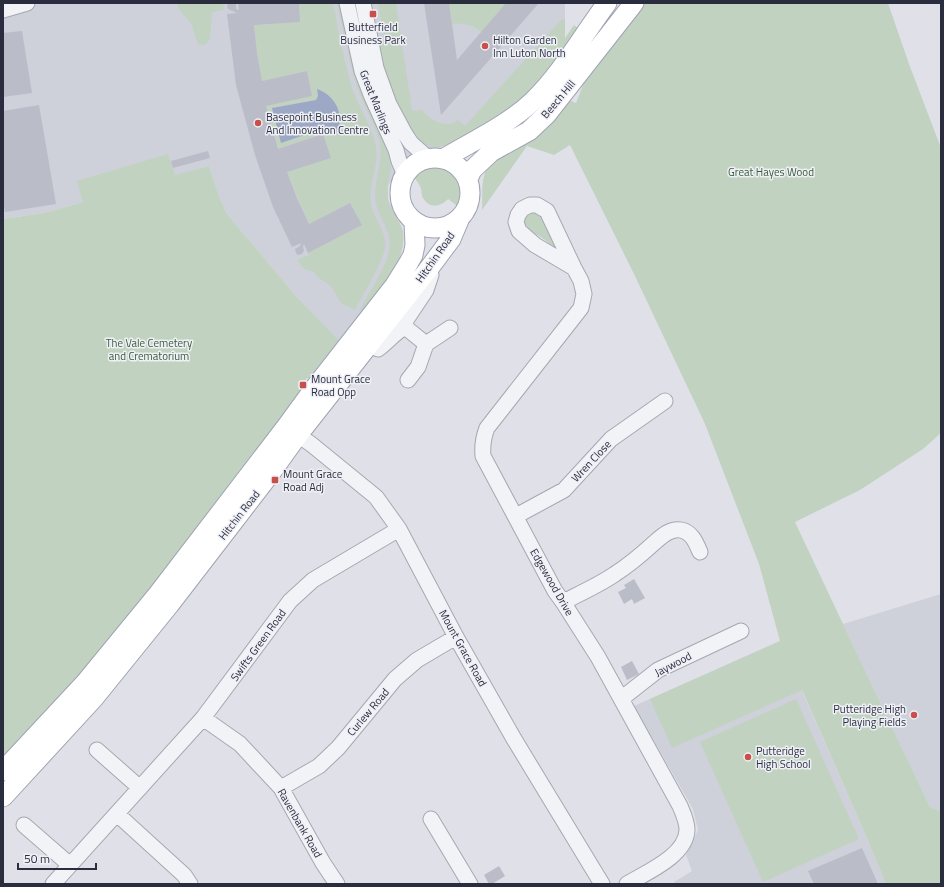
<svg xmlns="http://www.w3.org/2000/svg" width="944" height="887" viewBox="0 0 944 887" font-family="'Titillium Web',sans-serif">
  <rect width="100%" height="100%" fill="#e0e1e8"/>
  <path fill="#ced0da" d="M3 3H565V26L448 145 420 153 410 159 398 170 388 186V199L403 231V240L400 255 364 314 339 340 296 296 227 214 219 196 209 166 44 213 3 219Z
    M941 594V811L930 807 843 624Z
    M780 641 866 836 886 884H675L674 882 692 871 686 855 698 830 693 809 634 706Z"/>
  <path fill="#c2d2c1" fill-rule="evenodd" d="M176 3H223L224 10 217 11 212 13 210 39 206 44 202 45 198 44 191 23 180 11Z
    M299 3H332L333 5C336 14 337 25 339 35 343 53 347 70 352 88 359 108 372 126 376 147 379 166 368 185 371 204 373 219 387 231 385 247 383 263 363 294 355 310L341 303 331 286 319 278 314 272 304 269 297 260 309 255 308 253 362 225 350 203 309 224 287 172 330 158 323 134 278 149 266 106 312 96 307 71 262 81 257 53 254 25 300 22ZM317 90C343 101 339 112 335 136L272 108 316 100 318 96Z
    M337 3H342L350 45 346 46Z
    M378 3H396L412 111 422 110C429 120 447 130 458 120L465 126 561 20 565 19V38L574 25 580 30 542 81 508 112 448 145 439 147H432L426 145 415 138 390 90 377 45 385 43Z
    M449 3H506L481 32C472 24 464 23 452 24Z
    M638 3H888L909 64 941 148V433L923 449 860 490 795 522 843 624 930 807 941 811V884H886L866 836 802 690 672 748 650 699 780 641 759 564 705 424 634 274 570 145 554 155 527 146 482 210C483 192 480 182 488 165L567 99 576 103 589 70Z
    M348 51H351L391 156C393 170 386 184 388 199 389 211 401 220 403 232 407 261 380 292 364 314L360 310C369 291 386 269 389 250 393 232 380 221 376 204 372 184 383 164 380 143 377 129 369 117 364 104 356 87 352 70 348 51Z
    M168 154 175 175 209 166 219 196 227 214 296 296 339 340 309 378H307L299 388 300 391 218 503 151 591 86 667 3 758V219L44 213 83 202 77 181Z
    M433 164C458 165 471 186 460 208L448 199C441 207 429 209 423 198 421 195 422 192 421 189 420 184 415 179 412 174L421 167Z
    M540 211 561 257C548 242 544 236 524 230L522 226 524 214Z
    M796 699 859 839 763 882 700 742Z"/>
  <path fill="#9ca8c6" d="M317 89C337 96 346 117 335 136L322 129 281 143 272 108 316 100 318 96Z"/>
  <path fill="#babcc8" d="M229 3H236V9L239 10 238 3H299L300 22 254 25 257 53 262 81 307 71 312 96 266 106 278 149 323 134 331 158 287 172 297 198 309 224 350 203 362 225 308 253 304 244 303 247 304 251 302 254 298 255 296 253 295 249 300 246 301 243 292 247 273 207 255 155 236 85 227 14 237 13 228 9 227 6Z
    M424 3H449L457 60 506 3H539L441 115Z
    M22 31 32 93 3 97V33Z
    M39 105 56 204 5 212 3 201V111Z
    M208 151 210 158 173 168 171 161Z
    M634 579 645 598 634 604 632 599 624 604 618 592 626 588 624 585Z
    M632 661 639 674 627 680 621 667Z
    M862 848 878 884H814L808 871Z
    M499 866 505 876 492 884H489L484 875Z"/>
  <g fill="none" stroke-linecap="round" stroke-linejoin="round">
    <g stroke="#a5a7b2" stroke-width="17">
      <path id="minor" d="M347 3 362 71 372 97 396 150 399 161 405 175
        M363 3 376 68 389 104 405 134 411 143 429 159
        M3 10 27 3
        M574 268 535 245 519 231 516 222 518 215 522 209 530 205H537L547 211 574 268 581 281 584 294 581 308 487 428C483 438 482 445 483 456L555 591 563 602 598 657 680 806C683 813 687 821 687 830 686 856 647 872 627 884
        M427 271 431 275 426 290 406 320 405 327 426 344 450 328
        M369 345 378 349C388 342 394 333 405 327
        M408 380 418 367 426 344
        M289 429 311 444 376 497 399 529 456 637 514 739 602 884
        M516 516 564 490 611 439 665 401
        M563 602C581 593 599 585 615 574 629 565 642 554 654 543 661 537 670 528 681 530 692 532 696 543 700 552
        M621 699 658 670 741 631
        M203 718 240 744 281 788 323 863 337 884
        M97 750 140 788
        M281 788 319 766 338 748 395 679 417 660 456 637
        M117 814 184 875 190 884
        M431 819 470 884
        M24 825 70 865
        M53 884 203 718 290 601 313 580 399 529"/>
    </g>
    <g stroke="#9fa3b3" stroke-width="21">
      <path id="major" d="M400 193a35 35 0 1 1 70 0a35 35 0 1 1-70 0Z
        M443 159C473 141 508 125 533 101 562 73 583 35 607 3
        M468 179 472 170 491 152 529 131 547 114 634 3
        M3 771 85 683 158 594 286 427 313 390 395 285 408 264 413 255 415 245 414 222
        M3 797 94 698 170 604 270 474 298 435 427 271 451 239 459 220"/>
    </g>
    <use href="#minor" stroke="#f2f3f6" stroke-width="15"/>
    <use href="#major" stroke="#fff" stroke-width="19"/>
  </g>
  <g fill="#c7514a" stroke="#eff0f6" stroke-width="1.5">
    <rect x="369" y="10" width="8" height="8" rx="2"/>
    <circle cx="485" cy="46" r="4"/>
    <circle cx="258" cy="123" r="4"/>
    <rect x="299" y="381" width="8" height="8" rx="2"/>
    <rect x="271" y="476" width="8" height="8" rx="2"/>
    <circle cx="914" cy="715" r="4"/>
    <circle cx="748" cy="757" r="4"/>
  </g>
  <g text-anchor="middle" dominant-baseline="central" stroke-width="3" stroke-linejoin="round" paint-order="stroke">
    <g font-size="11" fill="#292d3e" stroke="#eff0f6" text-anchor="start">
      <text x="373" y="27" text-anchor="middle">Butterfield<tspan x="373" dy="13">Business Park</tspan></text>
      <text x="493" y="40">Hilton Garden<tspan x="493" dy="13">Inn Luton North</tspan></text>
      <text x="266" y="117">Basepoint Business<tspan x="266" dy="13">And Innovation Centre</tspan></text>
      <text x="311" y="379">Mount Grace<tspan x="311" dy="13">Road Opp</tspan></text>
      <text x="283" y="474">Mount Grace<tspan x="283" dy="13">Road Adj</tspan></text>
      <text x="906" y="709" text-anchor="end">Putteridge High<tspan x="906" dy="13">Playing Fields</tspan></text>
      <text x="756" y="751">Putteridge<tspan x="756" dy="13">High School</tspan></text>
    </g>
    <g font-size="11" fill="#292d3e" stroke="#eff0f6">
      <text transform="translate(558 99) rotate(-50)">Beech Hill</text>
      <text transform="translate(376 102) rotate(68)">Great Marlings</text>
      <text transform="translate(435 257) rotate(-55)">Hitchin Road</text>
      <text transform="translate(591 461) rotate(-47)">Wren Close</text>
      <text transform="translate(239 515) rotate(-52)">Hitchin Road</text>
      <text transform="translate(552 582) rotate(60)">Edgewood Drive</text>
      <text transform="translate(258 645) rotate(-54)">Swifts Green Road</text>
      <text transform="translate(463 648) rotate(61)">Mount Grace Road</text>
      <text transform="translate(673 664) rotate(-28)">Jaywood</text>
      <text transform="translate(368 712) rotate(-50)">Curlew Road</text>
      <text transform="translate(300 823) rotate(60)">Ravenbank Road</text>
    </g>
    <g font-size="11" fill="#375a38" stroke="#eff0f6">
      <text x="771" y="172">Great Hayes Wood</text>
      <text x="149" y="343">The Vale Cemetery<tspan x="149" dy="13">and Crematorium</tspan></text>
    </g>
  </g>
  <rect width="944" height="887" fill="none" stroke="#292d3e" stroke-width="8"/>
  <path d="M18 863v6h78v-6" fill="none" stroke="#292d3e" stroke-width="2"/>
  <text x="24" y="863" font-size="12" fill="#292d3e" stroke="#eff0f6" stroke-width="3" paint-order="stroke">50 m</text>
</svg>
